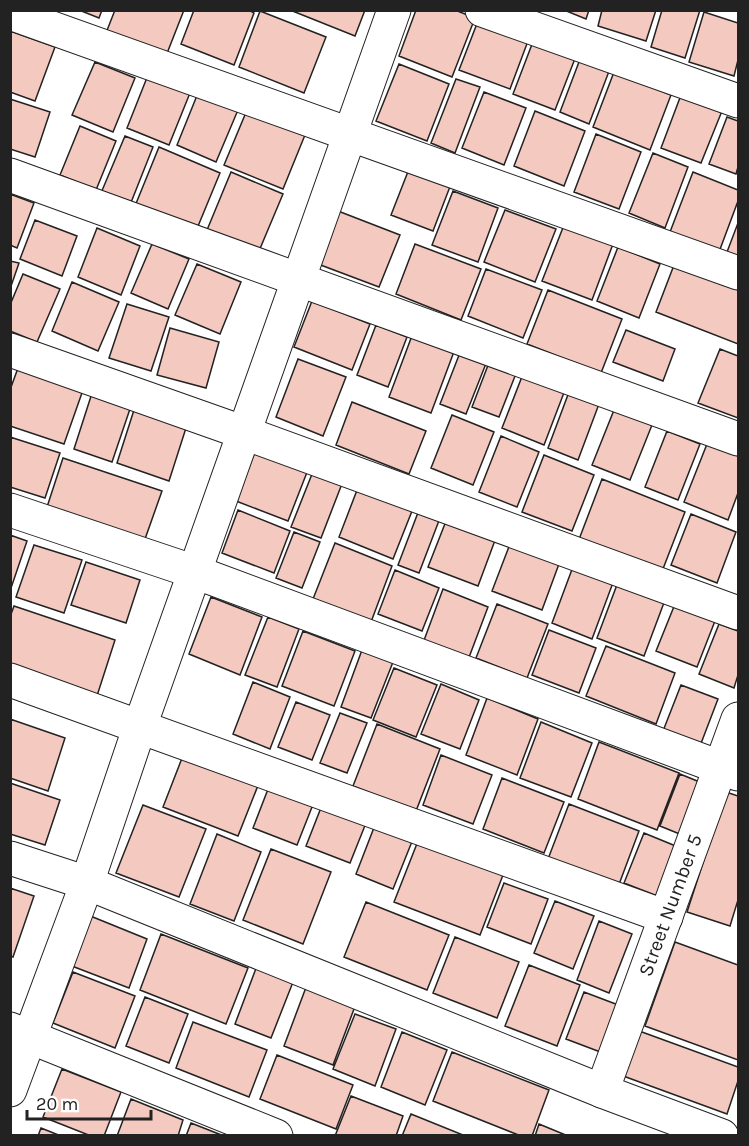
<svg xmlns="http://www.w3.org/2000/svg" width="749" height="1146" viewBox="0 0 749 1146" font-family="Karla,sans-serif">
  <rect width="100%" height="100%" fill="#fff"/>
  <path fill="#f3c9c0" stroke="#222" stroke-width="1.5" d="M79 10H102L99 18Z
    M115 10H184L164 61 104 38Z
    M194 10H249L254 13 234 65 181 44Z
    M290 10H365L355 36Z
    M416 10H455L475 18 452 77 399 56Z
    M564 10H589L586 19Z
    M602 10H656L646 41 598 26Z
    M662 10H700L685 58 651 47Z
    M260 11 326 37 304 93 239 67Z
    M704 12 738 23V60L734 76 689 62Z
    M478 21 528 41 510 89 459 70Z
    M10 31 55 47 35 101 10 92Z
    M534 39 576 56 555 110 513 94Z
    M582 54 611 66 589 124 560 112Z
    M95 62 135 78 113 132 72 115Z
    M399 64 449 84 427 141 376 121Z
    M614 72 671 95 650 150 593 127Z
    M148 75 190 93 169 145 127 128Z
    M456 79 480 87 455 153 431 143Z
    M484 92 526 108 504 165 462 148Z
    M198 93 238 110 216 162 177 145Z
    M681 95 722 111 701 163 661 148Z
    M10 99 50 112 35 157 10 149Z
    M247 110 305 135 283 189 224 165Z
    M535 111 585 131 564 186 514 166Z
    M727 117 738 121V167L736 174 709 164Z
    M80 126 116 141 96 190 60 175Z
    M596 134 641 152 619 209 574 192Z
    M125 136 153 147 130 205 101 193Z
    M159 147 220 173 196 231 135 206Z
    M653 153 688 167 665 228 629 213Z
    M409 169 451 184 433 231 391 215Z
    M231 172 283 194 259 251 207 230Z
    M693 172 738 190V201L719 252 670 232Z
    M453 191 498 208 478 262 432 245Z
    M10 194 34 203 17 248 10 245Z
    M505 210 556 229 535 282 484 262Z
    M338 211 400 235 379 287 318 264Z
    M35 220 77 236 62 276 20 259Z
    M738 223V257L727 252Z
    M564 225 613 244 592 300 542 281Z
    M97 228 140 246 121 295 78 277Z
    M152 244 189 259 168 309 131 293Z
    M415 244 481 269 461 320 396 294Z
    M618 247 660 264 639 318 597 301Z
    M10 261 19 263 10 289Z
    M197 264 241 282 220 334 175 315Z
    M674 265 738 290V344L656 312Z
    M486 269 542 290 523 338 468 316Z
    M23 274 60 289 37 342 10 331V305Z
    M72 282 119 302 98 351 52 331Z
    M548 290 622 319 601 373 527 344Z
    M312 301 370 324 352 370 294 347Z
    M127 304 169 317 151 371 109 358Z
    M376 325 407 337 388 387 357 375Z
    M170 328 219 342 206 388 157 375Z
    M626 330 675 349 663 381 613 362Z
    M413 333 455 349 431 413 389 397Z
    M720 349 738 356V418L698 403Z
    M461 350 487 361 466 414 440 404Z
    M298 359 346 377 323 436 276 417Z
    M490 360 517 371 499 417 472 407Z
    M18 368 83 390 64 444 10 426V390Z
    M523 374 565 390 544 445 502 428Z
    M93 390 132 403 112 462 74 449Z
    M569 392 599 404 578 460 548 448Z
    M352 402 426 431 409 474 336 445Z
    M134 410 186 428 169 481 117 463Z
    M614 410 652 425 630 480 592 465Z
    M452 415 494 432 473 485 431 468Z
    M667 431 700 444 678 500 645 487Z
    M501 436 539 452 517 507 479 492Z
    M10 437 60 453 45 498 10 487Z
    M259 441 311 462 288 521 236 501Z
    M707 444 738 456V493L728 520 684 502Z
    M544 455 594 475 572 531 522 512Z
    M63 458 162 491 145 539 47 507Z
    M316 464 345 476 321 538 291 527Z
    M602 479 685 512 661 574 578 542Z
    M359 485 414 506 393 559 339 537Z
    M238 510 290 531 274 573 222 553Z
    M419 510 440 518 419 573 398 565Z
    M691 514 736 532 717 583 671 565Z
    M448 516 497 535 478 586 428 567Z
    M294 532 320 542 302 588 276 578Z
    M10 535 27 541 10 591Z
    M335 543 392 566 371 622 313 599Z
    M510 544 559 564 542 610 492 591Z
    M34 545 82 560 64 613 16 597Z
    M86 562 140 580 126 623 71 605Z
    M574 564 614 580 592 639 552 623Z
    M395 570 439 588 422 631 378 614Z
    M618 582 665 600 644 656 597 638Z
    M443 589 488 607 468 660 423 643Z
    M211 597 262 617 240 675 189 654Z
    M497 604 548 624 527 678 476 658Z
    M675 604 715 621 697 667 656 651Z
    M14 606 115 640 95 702 10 674V617Z
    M268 617 299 629 277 687 245 675Z
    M719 624 738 631V675L734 688 699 674Z
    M549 630 596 648 579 693 532 675Z
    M303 631 355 651 334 706 282 686Z
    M606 646 675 673 656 724 586 696Z
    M362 650 393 662 371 718 341 707Z
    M394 668 437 685 416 737 373 720Z
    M253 682 290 697 270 749 233 734Z
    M441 684 479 700 460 749 421 734Z
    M681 685 718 699 700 746 663 731Z
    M487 698 538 719 517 775 466 755Z
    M296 702 330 715 312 760 278 747Z
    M340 713 367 723 347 773 320 763Z
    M10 719 65 738 48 791 10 778Z
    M541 722 592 743 571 797 520 778Z
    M377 724 440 749 416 811 353 786Z
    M599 742 679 773 657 830 578 799Z
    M184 753 259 783 238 836 163 807Z
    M441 755 492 775 473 824 423 805Z
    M680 774 712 787 692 839 660 826Z
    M502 778 564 802 544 853 483 829Z
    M10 783 60 800 45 845 10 834Z
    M270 784 314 802 297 845 253 828Z
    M726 792 738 796V900L730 926 687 912Z
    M324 800 368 818 350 863 306 846Z
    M569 804 639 831 618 887 548 859Z
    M143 805 206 829 179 897 116 873Z
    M375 825 413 839 393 889 356 874Z
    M644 833 683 849 665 899 624 883Z
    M217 834 261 852 234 921 190 904Z
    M418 841 503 875 480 935 394 902Z
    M271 849 331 872 303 944 243 920Z
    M504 883 548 899 531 944 487 927Z
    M10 888 34 896 13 957 10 956Z
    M555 901 594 916 573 969 534 953Z
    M366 902 449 935 427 990 344 957Z
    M83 913 147 939 129 988 64 963Z
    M599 921 632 934 609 993 577 980Z
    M161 934 248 968 226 1024 140 990Z
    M455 937 519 962 497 1018 433 993Z
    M675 942 738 965V1060L645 1026Z
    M258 963 295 977 271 1038 235 1024Z
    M529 965 580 985 557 1046 505 1026Z
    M73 972 135 996 115 1048 53 1023Z
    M308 982 357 1001 333 1065 284 1046Z
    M584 992 621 1006 603 1053 566 1039Z
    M145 997 188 1014 169 1063 126 1046Z
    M355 1014 396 1029 375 1086 333 1069Z
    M193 1022 267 1050 249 1097 176 1068Z
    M631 1028 738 1067V1081L727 1114 615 1073Z
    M402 1032 447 1050 425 1105 381 1087Z
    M452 1052 549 1090 532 1136H521L433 1101Z
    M277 1055 353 1085 336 1129 260 1099Z
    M62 1069 121 1092 104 1136H91L43 1117Z
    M351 1096 403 1116 396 1136H335Z
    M131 1099 183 1120 178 1136H117Z
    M411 1114 463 1135V1136H402Z
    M191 1123 224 1136H186Z
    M539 1124 568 1136H535Z
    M41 1128 61 1136H38Z"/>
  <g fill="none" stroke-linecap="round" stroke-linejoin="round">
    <g stroke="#222" stroke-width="35">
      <g id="street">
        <path d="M482 10 738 101"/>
        <path d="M10 13 738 273"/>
        <path d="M10 175 738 439"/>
        <path d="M10 350 242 432 738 613"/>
        <path d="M10 510 195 572 738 774"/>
        <path d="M10 680 666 917"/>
        <path d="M10 858 87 883 602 1091 722 1136"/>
        <path d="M10 1029 276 1136"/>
        <path d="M10 1090 87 883 140 726 394 10"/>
        <path id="s1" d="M602 1091 738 719"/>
      </g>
    </g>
    <use href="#street" stroke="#fff" stroke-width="33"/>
  </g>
  <g text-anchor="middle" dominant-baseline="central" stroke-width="4.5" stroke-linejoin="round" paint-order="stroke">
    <g font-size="20" fill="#222" stroke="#fff">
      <text stroke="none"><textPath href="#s1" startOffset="198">Street Number 5</textPath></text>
    </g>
  </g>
  <rect width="749" height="1146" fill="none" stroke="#222222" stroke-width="24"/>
  <path d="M27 1110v9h124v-9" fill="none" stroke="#222222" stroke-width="3"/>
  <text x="36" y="1110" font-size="18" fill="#222222" stroke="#ffffff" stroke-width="4.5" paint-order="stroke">20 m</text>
</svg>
